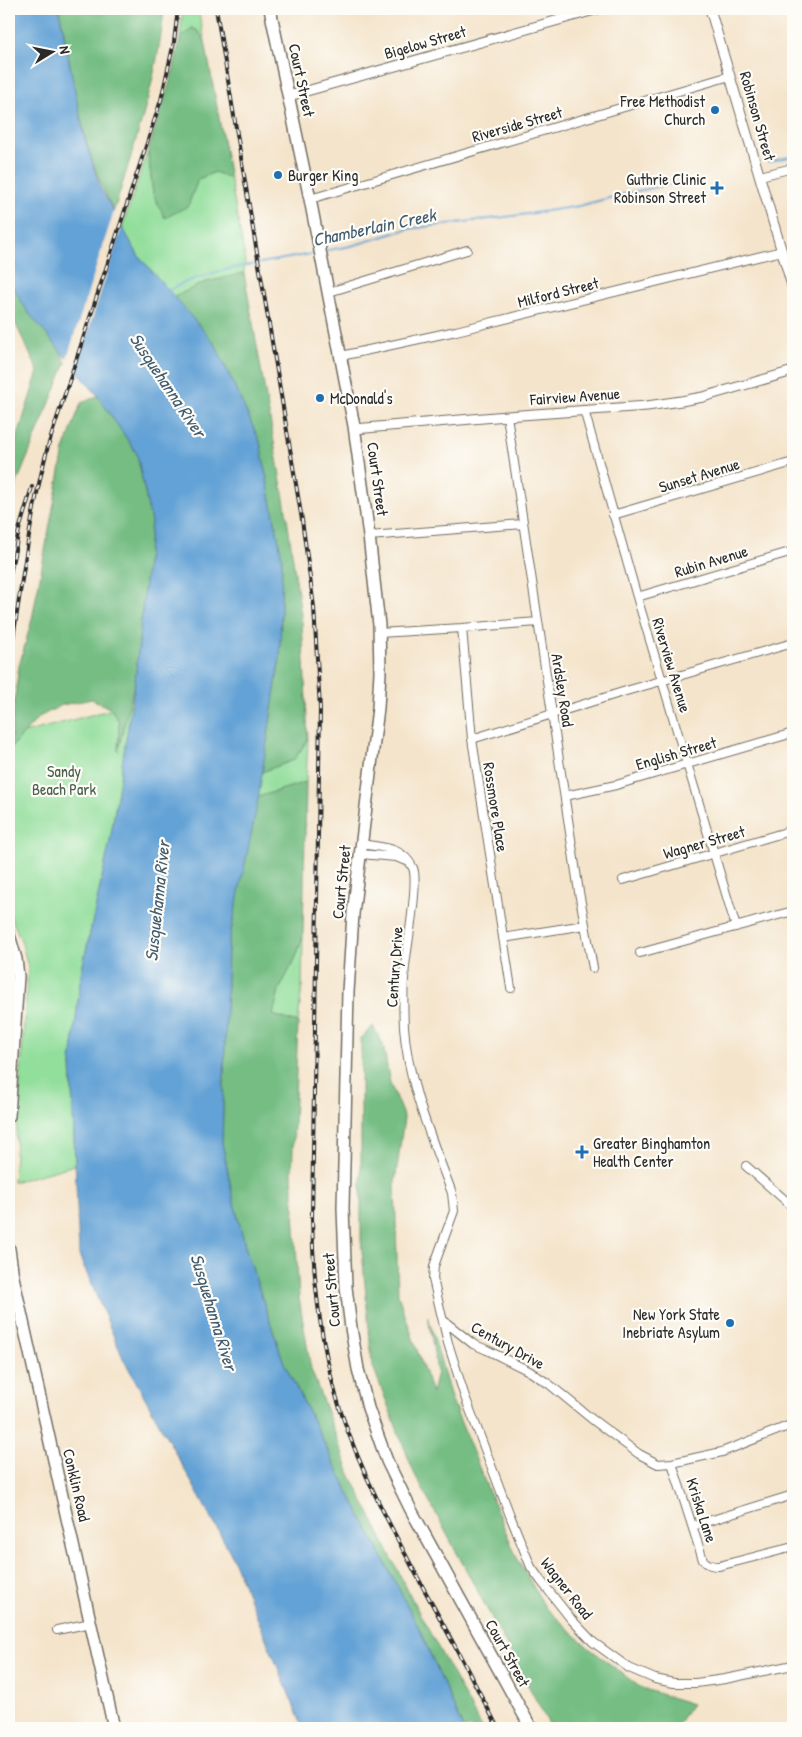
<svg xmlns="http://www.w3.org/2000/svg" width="802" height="1737" viewBox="0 0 802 1737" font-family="'Patrick Hand',sans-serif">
  <rect width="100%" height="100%" fill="#fdfcf7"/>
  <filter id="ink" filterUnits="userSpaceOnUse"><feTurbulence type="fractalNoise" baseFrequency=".02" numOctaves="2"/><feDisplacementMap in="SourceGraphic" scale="10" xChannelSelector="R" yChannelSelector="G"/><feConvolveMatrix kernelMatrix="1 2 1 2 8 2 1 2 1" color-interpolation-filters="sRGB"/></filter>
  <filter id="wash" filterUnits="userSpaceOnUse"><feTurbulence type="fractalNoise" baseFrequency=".0096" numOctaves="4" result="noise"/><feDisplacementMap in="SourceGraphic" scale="20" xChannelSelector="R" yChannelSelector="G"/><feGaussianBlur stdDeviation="1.12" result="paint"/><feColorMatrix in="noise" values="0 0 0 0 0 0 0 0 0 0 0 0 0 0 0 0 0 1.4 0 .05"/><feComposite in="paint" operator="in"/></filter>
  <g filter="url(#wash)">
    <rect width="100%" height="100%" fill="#f4e4cb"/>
    <path fill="#92de9b" stroke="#5e8463" d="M183 9H198L205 41 198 31 192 28 180 38Z
      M148 151 153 194 188 206 198 179 215 172 230 178 245 258 244 273 203 283 174 297 138 255 122 227Z
      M132 704 110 841 81 974 71 1063 75 1165 13 1182 28 967 21 940 9 913V737Z
      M308 739 306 782 258 797 262 772 294 760Z
      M303 936 302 985 298 1023 273 1015 279 990 296 957Z"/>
    <path fill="#75bd83" stroke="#507457" d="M59 9H164C158 79 134 145 114 211 80 150 74 77 59 9Z
      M192 28 198 31 205 41 230 178 215 172 198 179 188 206 165 218 153 194 148 151 174 68 180 38Z
      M244 273 285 504 302 622 308 739 294 760 262 772 280 657 282 558 260 442 215 344 174 297 203 283Z
      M9 280 28 312 60 350 66 363 14 490 9 511V464L38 371 9 310Z
      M98 396 137 454 151 522 135 681 118 751 119 722 111 709 92 699 62 705 39 717 10 749 13 711 19 666 32 619 64 450 81 403Z
      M306 782 303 936 296 957 279 990 273 1015 298 1023 292 1174 299 1298 311 1369 350 1474 415 1605 482 1728H463L417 1624 351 1497 284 1363 246 1250 233 1198 222 1142 228 946 258 797Z
      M373 1026 383 1044 390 1083 404 1118 395 1183 398 1295 432 1393 437 1372 428 1316 451 1398 485 1482 517 1558 545 1607 588 1647 641 1688 692 1704 675 1728H551L414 1473 372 1364 361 1239V1038Z"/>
    <path fill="#63a2d6" stroke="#476680" d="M9 9H59L85 140 101 189 138 255 215 344 260 442 282 558 280 657 257 806 228 946 222 1142 233 1198 246 1250 284 1363 351 1497 417 1624 463 1728H303L230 1552 123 1358 79 1255 71 1063 81 974 110 841 135 681 151 522 137 454 98 396 28 312 9 280Z"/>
    <path fill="#f4e4cb" d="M115 208 123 223 75 372 66 361Z"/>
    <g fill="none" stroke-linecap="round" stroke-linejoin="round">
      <path stroke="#63a2d6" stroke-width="2" d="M768 162 793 156
        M323 251 351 246 408 229 521 215 579 206 628 193 686 181
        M167 291C210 267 268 263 316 253"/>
    </g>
  </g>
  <g filter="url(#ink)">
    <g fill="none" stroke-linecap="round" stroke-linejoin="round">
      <g stroke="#716c63" stroke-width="10">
        <path id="minor" d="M760 176 793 168
          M310 199 730 76
          M329 292 467 250
          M341 356 456 331 782 251
          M584 410 637 597 736 927
          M507 416 579 892 593 968
          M613 515 793 462
          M369 536 523 524
          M637 597 793 551
          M462 628 472 739 511 988
          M379 633 462 628 538 622
          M472 739 626 691 793 643
          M565 796 616 785 793 733
          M361 844C383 848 402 846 413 868 419 882 407 947 405 966 403 986 403 1006 404 1027 408 1085 432 1139 452 1193L454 1211 434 1266 433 1279 448 1343 464 1394 511 1518 531 1567 541 1581 571 1619 593 1642 629 1668 655 1679 674 1683H696L725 1679 793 1665
          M360 854 396 857 407 861
          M623 880 793 830
          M503 938 585 925
          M640 953 793 911
          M746 1166 793 1207
          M443 1320 473 1344 487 1350 529 1371 549 1384 593 1420 639 1454 658 1464 672 1463 722 1452 793 1424
          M672 1463 703 1560C708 1565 712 1566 719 1566L793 1547
          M693 1526 793 1495
          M57 1630 91 1623"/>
      </g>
      <g stroke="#716c63" stroke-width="11">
        <path id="tertiary" d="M710 9 793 289
          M289 96 598 9
          M354 429 507 416 647 406 681 401 703 397 793 371"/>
      </g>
      <g stroke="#716c63" stroke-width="14">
        <path id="primary" d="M270 9 310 199 354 426 369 536 379 625 380 672 378 708 353 914 348 992 343 1208 346 1287 351 1328 358 1369 368 1408 387 1461 410 1508 531 1728
          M9 935 16 959 18 976 9 1116
          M9 1249 13 1277 114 1728"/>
      </g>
      <use href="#minor" stroke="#fff" stroke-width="8"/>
      <use href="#tertiary" stroke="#fff" stroke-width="9"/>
      <use href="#primary" stroke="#fff" stroke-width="11"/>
      <g stroke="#2b2b2b" stroke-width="4">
        <path id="rail" d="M216 9 302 520 314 607 320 709 312 1217C313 1284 321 1349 341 1412 362 1475 394 1533 425 1591 450 1636 474 1682 498 1728
          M9 579 19 530 32 487
          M9 664C21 591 29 518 48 446L161 100 174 42 178 9"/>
      </g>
      <use href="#rail" stroke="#fdfcf7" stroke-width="2" stroke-dasharray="5.5" stroke-linecap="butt"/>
    </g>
  </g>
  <g fill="#1f6fb2" stroke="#fdfcf7" stroke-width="2">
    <circle cx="715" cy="110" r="5"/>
    <circle cx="278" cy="175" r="5"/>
    <path d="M714.5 180.5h5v5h5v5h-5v5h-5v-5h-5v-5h5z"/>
    <circle cx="320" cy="398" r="5"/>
    <path d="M579.5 1144.5h5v5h5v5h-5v5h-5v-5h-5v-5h5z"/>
    <circle cx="730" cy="1323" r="5"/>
  </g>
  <g text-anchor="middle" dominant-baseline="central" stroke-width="4.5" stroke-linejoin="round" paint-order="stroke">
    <g font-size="16" fill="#2b2b2b" stroke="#fdfcf7">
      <text transform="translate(425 42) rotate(-16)">Bigelow Street</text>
      <text transform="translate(302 80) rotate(78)">Court Street</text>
      <text transform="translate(758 116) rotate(74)">Robinson Street</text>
      <text transform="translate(517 124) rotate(-16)">Riverside Street</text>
      <text transform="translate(558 292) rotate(-14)">Milford Street</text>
      <text transform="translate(575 396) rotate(-4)">Fairview Avenue</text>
      <text transform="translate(699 475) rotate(-17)">Sunset Avenue</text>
      <text transform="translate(378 479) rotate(82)">Court Street</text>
      <text transform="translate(711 561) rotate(-17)">Rubin Avenue</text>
      <text transform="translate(672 665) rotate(73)">Riverview Avenue</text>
      <text transform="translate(563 690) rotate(81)">Ardsley Road</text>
      <text transform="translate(676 753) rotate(-16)">English Street</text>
      <text transform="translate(496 807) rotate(81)">Rossmore Place</text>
      <text transform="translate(704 842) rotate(-16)">Wagner Street</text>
      <text transform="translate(341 882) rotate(-84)">Court Street</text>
      <text transform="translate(394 967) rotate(-86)">Century Drive</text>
      <text transform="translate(331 1290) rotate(-95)">Court Street</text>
      <text transform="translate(508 1345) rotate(29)">Century Drive</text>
      <text transform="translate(77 1485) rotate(77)">Conklin Road</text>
      <text transform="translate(702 1510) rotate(72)">Kriska Lane</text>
      <text transform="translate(567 1588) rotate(52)">Wagner Road</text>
      <text transform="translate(508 1653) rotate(61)">Court Street</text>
    </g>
    <g font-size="16" fill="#2b2b2b" stroke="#fdfcf7" text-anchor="end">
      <text x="705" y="101">Free Methodist<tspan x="705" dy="18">Church</tspan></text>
      <text x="288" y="175" text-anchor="start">Burger King</text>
      <text x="706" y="179">Guthrie Clinic<tspan x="706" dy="18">Robinson Street</tspan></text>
      <text x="330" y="398" text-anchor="start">McDonald's</text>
      <text x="593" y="1143" text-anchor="start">Greater Binghamton<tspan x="593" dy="18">Health Center</tspan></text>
      <text x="720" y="1314">New York State<tspan x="720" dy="18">Inebriate Asylum</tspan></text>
    </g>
    <g font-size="16" fill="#4a614d" stroke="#fdfcf7">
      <text x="64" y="771">Sandy<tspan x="64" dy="18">Beach Park</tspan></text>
    </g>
    <g font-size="18" font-style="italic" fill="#415b6f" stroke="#fdfcf7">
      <text transform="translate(374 227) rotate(-12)">Chamberlain Creek</text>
      <text transform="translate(168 385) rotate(56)">Susquehanna River</text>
      <text transform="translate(157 901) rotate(-84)">Susquehanna River</text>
      <text transform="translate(214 1312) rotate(73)">Susquehanna River</text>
    </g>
  </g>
  <rect width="802" height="1737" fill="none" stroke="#fdfcf7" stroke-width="30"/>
  <g transform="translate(52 52) rotate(80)" stroke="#fdfcf7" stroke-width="4" paint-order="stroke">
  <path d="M0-4L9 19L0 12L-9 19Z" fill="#2b2b2b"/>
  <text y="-8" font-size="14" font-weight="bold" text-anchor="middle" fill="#2b2b2b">N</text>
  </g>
</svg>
